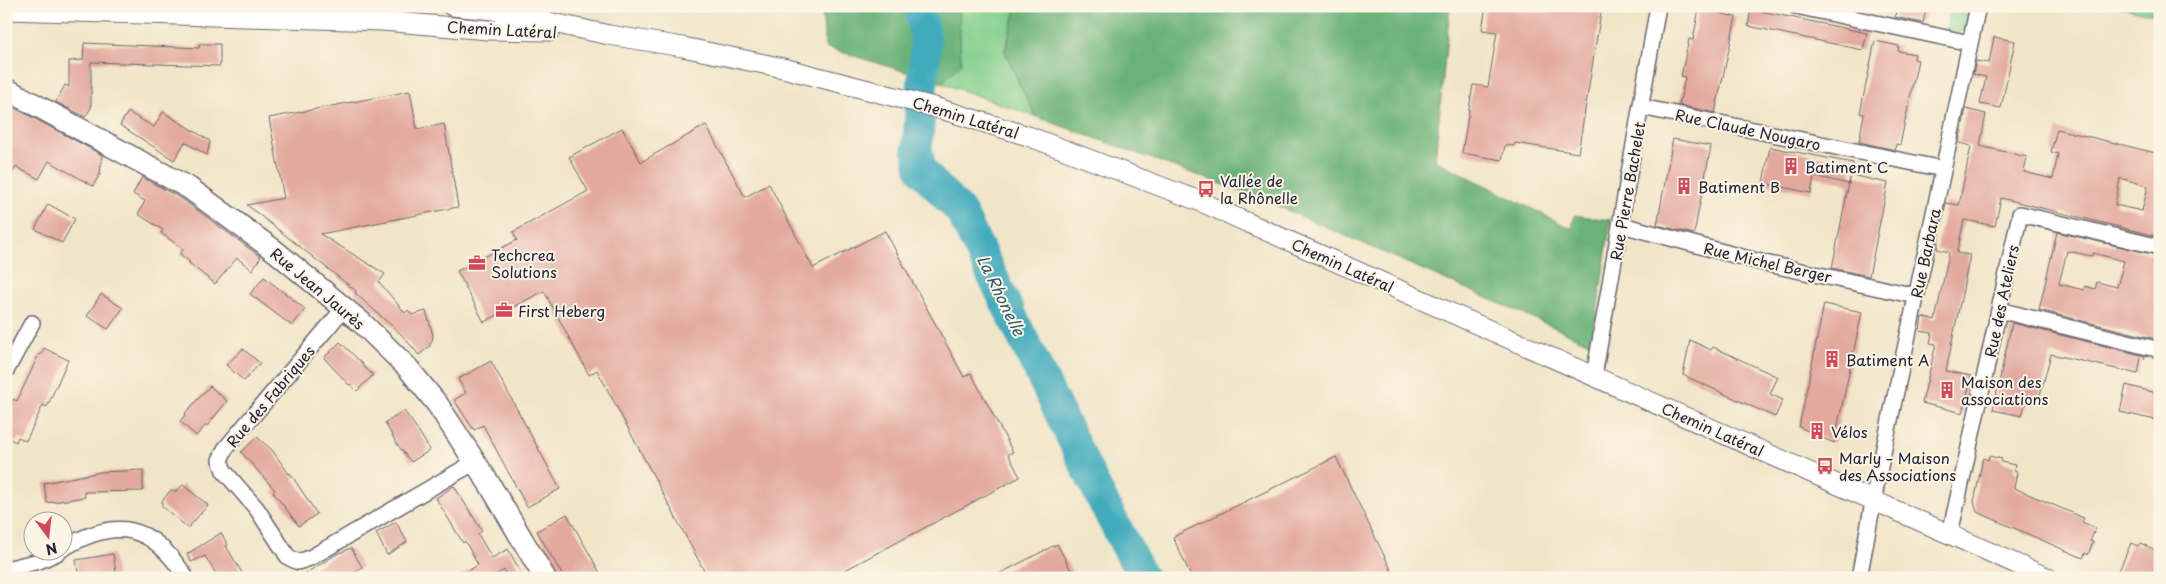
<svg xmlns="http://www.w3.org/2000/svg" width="2166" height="584" viewBox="0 0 2166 584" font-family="'Playpen Sans',sans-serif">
  <rect width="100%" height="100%" fill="#fcf5e5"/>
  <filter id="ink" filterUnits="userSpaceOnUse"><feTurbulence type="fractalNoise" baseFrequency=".02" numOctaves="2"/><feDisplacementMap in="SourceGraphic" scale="10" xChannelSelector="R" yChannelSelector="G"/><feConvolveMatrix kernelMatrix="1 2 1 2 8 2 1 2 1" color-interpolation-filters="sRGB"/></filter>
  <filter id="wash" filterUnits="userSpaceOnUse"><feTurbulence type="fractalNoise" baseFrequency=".0096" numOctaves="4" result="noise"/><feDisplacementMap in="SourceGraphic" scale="20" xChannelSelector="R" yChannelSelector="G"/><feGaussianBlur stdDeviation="1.12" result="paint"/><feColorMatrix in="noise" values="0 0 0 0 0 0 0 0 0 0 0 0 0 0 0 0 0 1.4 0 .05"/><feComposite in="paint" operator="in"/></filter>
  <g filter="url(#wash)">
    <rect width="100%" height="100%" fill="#f1e5c8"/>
    <path fill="#83cf8d" stroke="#527864" d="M959 6H1017L1005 51 1023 92 1037 117 942 83 961 64Z
      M1951 6H1962L1960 14 1969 15 1964 30 1957 33 1946 31Z
      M2117 6H2154L2153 15Z"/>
    <path fill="#6ab278" stroke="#466a5a" d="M822 6H959L961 64 942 83 825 47Z
      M1017 6H1450L1435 160 1572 229 1574 215 1611 220 1592 344 1257 197 1037 117 1023 92 1005 51Z"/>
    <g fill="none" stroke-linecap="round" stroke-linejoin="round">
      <path stroke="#3fabbd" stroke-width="31" d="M919 6 926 42 917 149 921 170 961 212 1100 496 1143 578"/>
    </g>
    <g id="blocks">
      <path fill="#e3a99f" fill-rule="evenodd" d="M1486 6H1602L1578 153 1515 143 1514 146 1505 145 1502 160 1462 153 1473 85 1488 87 1497 32 1482 30Z
        M1702 6 1720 9 1719 13 1736 17 1715 113 1679 105 1685 77 1681 76 1689 39 1693 40 1699 9 1702 10Z
        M1897 6H1927L1923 23 1895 17Z
        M1751 9 1867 33 1863 50 1748 26Z
        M1994 37 2015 41 2001 108 1980 104 1986 77 1973 74 1976 61 1989 63Z
        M1875 41 1899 46 1898 51 1915 54 1914 59 1918 60 1900 145 1896 144 1895 150 1859 142 1864 114 1860 113Z
        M84 43 199 48V44H220V66L91 62V108L85 117 56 102 65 85 69 87V61L83 60Z
        M410 91 417 129 444 124 458 207 320 234 385 274 379 282 405 313 408 310 412 315 426 311 433 335 432 341 430 343V346L419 355 402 335 355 293 356 291 247 205 284 198 269 118Z
        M6 103 102 155 100 174 93 186 49 161 39 179 16 167 6 185Z
        M1966 109 1986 114 1980 146 2027 157 2024 172 2053 179 2058 154 2051 152 2057 129 2160 154V237L2001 198 1995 226 1964 220 1957 253 1970 255 1946 371 1971 376 1963 413 1922 403 1936 344 1930 343 1932 333 1920 331 1922 317 1935 320 1946 268 1949 252 1937 249 1946 203 1959 205 1971 146 1959 143ZM2120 178 2148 186 2142 211 2115 205Z
        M128 112 154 127 163 112 210 141 207 155 185 142 174 160 120 125Z
        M706 125 745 197 769 184 813 268 885 231 964 377 971 373 1013 452 1008 454 1020 477 830 578H708L597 370 589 375 544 291 484 322 457 271 517 240 513 232 588 191 569 157 622 128 641 162Z
        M1673 139 1711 146 1694 234 1657 225Z
        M1770 147 1853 163 1851 175 1888 183 1869 276 1832 268 1850 178 1849 184 1814 176 1811 193 1763 183Z
        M142 177 182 199 261 257 252 270 237 258 215 284 189 263 190 262 180 254 183 249 161 233 163 230 138 214 145 201 133 194Z
        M48 204 75 219 62 243 35 229Z
        M2057 232 2160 256V340L2039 310ZM2067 251 2092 256 2093 253 2124 261 2117 287 2097 282 2095 289 2085 286 2084 290 2059 284Z
        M264 277 305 309 292 326 250 294Z
        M101 294 123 308 108 329 87 316Z
        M1824 304 1862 312 1834 443 1799 427Z
        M2012 323 2145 356 2144 359 2141 358 2138 374 2051 354 2038 403 2027 399 2022 416 1993 410Z
        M1690 340 1711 350 1713 347 1778 377 1770 394 1783 400 1775 417 1683 375Z
        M340 342 363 364 362 365 373 375 357 391 350 384 349 385 324 358Z
        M44 348 68 360 47 407 43 405 26 441 18 437 16 442 6 437V414L13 399 17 401 39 354 41 355Z
        M243 349 260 363 244 381 226 365Z
        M491 361 560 489 527 507 483 425 474 430 454 400 466 393 458 379Z
        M2126 385 2160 394V421L2120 412Z
        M210 386 227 401 207 426 206 425 196 436 180 421 186 414 185 413Z
        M404 411 418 430 430 450 411 462 397 444 385 423Z
        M257 437 272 450 289 474 290 473 317 514 299 526 273 492 275 490 241 452Z
        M1989 456 2002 459 2001 462 2015 465 2014 471 2017 472 2014 488 2084 518 2082 522 2096 528 2090 541 2093 542 2088 555 2085 553 2083 558 1977 512 1974 502 1983 458 1988 460Z
        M1336 457 1395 578H1192L1173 537Z
        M143 470V491L84 492 85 497 47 503 44 483 101 472Z
        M183 485 208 505 188 528 162 506V501L170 491H176Z
        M454 486 482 531 478 534 492 558 508 549 521 573 509 578 504 570 490 578H456L478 565 465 541 463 543 436 498Z
        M567 514 603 578H564L537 531Z
        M396 522 407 542 387 555 376 533Z
        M221 533 228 545 226 546 245 578H218L205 556 191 562 187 554Z
        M2131 543 2138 546 2140 543 2160 552V578H2128L2118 573Z
        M1057 544 1075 578H991Z
        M351 548 362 567 347 578H298L337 554Z
        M113 554 117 578H79L76 560Z"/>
    </g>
  </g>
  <g filter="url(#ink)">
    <use href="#blocks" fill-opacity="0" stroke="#6a666c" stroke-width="1"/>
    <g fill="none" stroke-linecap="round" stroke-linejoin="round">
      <g stroke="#6a666c" stroke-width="18">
        <path id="minor" d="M1796 6 1970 43
          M1641 107 1943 169
          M1622 225 1764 263 1916 296
          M345 307 225 449 220 460 224 471 257 509 288 557 298 562 310 558 475 462
          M1999 310 2160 350
          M6 371 32 323
          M1594 376 1658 6
          M1950 534 2020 214 2160 247
          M62 549C116 517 152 523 186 578
          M6 569 39 561 59 552
          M1859 578 1877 481 1978 6"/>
      </g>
      <g stroke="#6a666c" stroke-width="21">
        <path id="tertiary" d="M452 6 493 10 609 35 683 47 783 68 934 107 1028 136 1199 201 2048 578
          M6 10 383 21 488 30 550 31"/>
      </g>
      <g stroke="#6a666c" stroke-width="24">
        <path id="secondary" d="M6 89 189 188 275 251 361 322 408 368 438 405 490 485 545 578"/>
      </g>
      <use href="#minor" stroke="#fff" stroke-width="15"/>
      <use href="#tertiary" stroke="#fff" stroke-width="19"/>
      <use href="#secondary" stroke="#fff" stroke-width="21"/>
    </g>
  </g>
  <defs>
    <g id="building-bare" transform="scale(1.35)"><path d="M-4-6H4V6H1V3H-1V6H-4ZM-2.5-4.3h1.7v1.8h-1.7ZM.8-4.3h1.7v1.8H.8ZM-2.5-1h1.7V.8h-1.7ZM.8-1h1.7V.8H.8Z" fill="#d1495b" stroke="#fcf5e5" stroke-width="2.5" paint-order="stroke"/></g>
    <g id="bus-bare" transform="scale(1.35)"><path d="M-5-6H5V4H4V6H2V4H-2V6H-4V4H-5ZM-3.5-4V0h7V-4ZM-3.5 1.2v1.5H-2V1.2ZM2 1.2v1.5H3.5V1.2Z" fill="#d1495b" stroke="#fcf5e5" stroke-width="2.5" paint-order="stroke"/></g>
    <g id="office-bare" transform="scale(1.35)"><path d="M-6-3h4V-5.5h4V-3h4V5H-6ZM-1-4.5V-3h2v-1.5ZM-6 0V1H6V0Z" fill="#d1495b" stroke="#fcf5e5" stroke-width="2.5" paint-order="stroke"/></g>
  </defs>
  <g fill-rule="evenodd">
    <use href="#building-bare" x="1791" y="166"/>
    <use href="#building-bare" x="1684" y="186"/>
    <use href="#bus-bare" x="1206" y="189"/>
    <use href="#office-bare" x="477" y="263"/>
    <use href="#office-bare" x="504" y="310"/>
    <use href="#building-bare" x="1832" y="359"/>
    <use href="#building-bare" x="1947" y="390"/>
    <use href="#building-bare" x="1817" y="431"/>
    <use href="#bus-bare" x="1825" y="466"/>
  </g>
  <g text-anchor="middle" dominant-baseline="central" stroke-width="4" stroke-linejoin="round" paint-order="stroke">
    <g font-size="15" fill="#22223b" stroke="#fcf5e5">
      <text transform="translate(502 29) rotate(3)">Chemin Latéral</text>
      <text transform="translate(966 117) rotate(17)">Chemin Latéral</text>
      <text transform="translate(1748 129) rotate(12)">Rue Claude Nougaro</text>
      <text transform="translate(1627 191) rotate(-80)">Rue Pierre Bachelet</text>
      <text transform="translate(1925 253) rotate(-78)">Rue Barbara</text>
      <text transform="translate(1768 262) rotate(13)">Rue Michel Berger</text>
      <text transform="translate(1343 265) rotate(24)">Chemin Latéral</text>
      <text transform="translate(318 288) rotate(40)">Rue Jean Jaurès</text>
      <text transform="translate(2001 301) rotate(-78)">Rue des Ateliers</text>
      <text transform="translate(270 396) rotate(-50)">Rue des Fabriques</text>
      <text transform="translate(1713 429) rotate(24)">Chemin Latéral</text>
    </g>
    <g font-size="15" fill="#22223b" stroke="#fcf5e5" text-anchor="start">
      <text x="1805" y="166">Batiment C</text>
      <text x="1220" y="180">Vallée de<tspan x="1220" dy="17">la Rhônelle</tspan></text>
      <text x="1698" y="186">Batiment B</text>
      <text x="491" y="254">Techcrea<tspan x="491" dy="17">Solutions</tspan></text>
      <text x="518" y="310">First Heberg</text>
      <text x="1846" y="359">Batiment A</text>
      <text x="1961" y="381">Maison des<tspan x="1961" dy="17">associations</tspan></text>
      <text x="1831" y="431">Vélos</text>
      <text x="1839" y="457">Marly – Maison<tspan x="1839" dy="17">des Associations</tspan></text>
    </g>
    <g font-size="16" font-style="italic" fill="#2e596f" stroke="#fcf5e5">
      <text transform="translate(1002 295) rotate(64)">La Rhonelle</text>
    </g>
  </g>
  <rect width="2166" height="584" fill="none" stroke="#fcf5e5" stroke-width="25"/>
  <g transform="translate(48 536) rotate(165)"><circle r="24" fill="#fcf5e5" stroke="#a5a1a1"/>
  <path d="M0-4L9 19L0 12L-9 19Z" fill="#d1495b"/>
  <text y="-8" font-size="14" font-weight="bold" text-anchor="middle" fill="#22223b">N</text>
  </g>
</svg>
